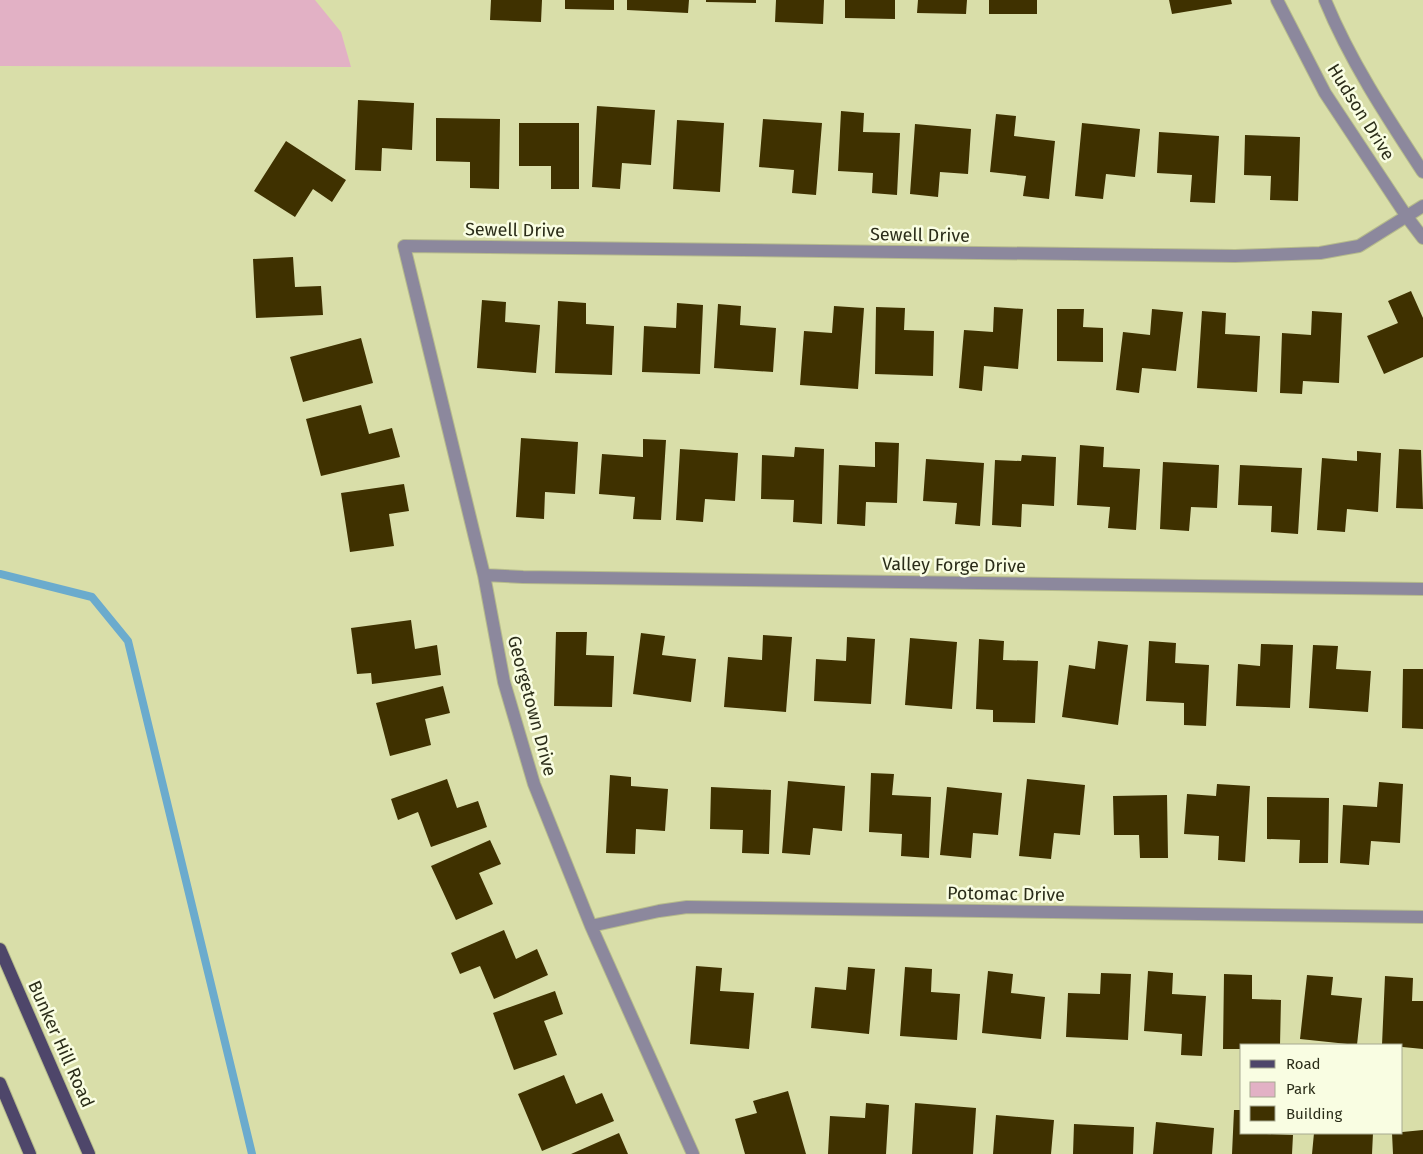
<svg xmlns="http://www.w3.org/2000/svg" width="1423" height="1154" viewBox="0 0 1423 1154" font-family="'Fira Sans',sans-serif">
  <rect width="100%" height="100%" fill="#d9dea9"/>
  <path fill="#e2b1c5" d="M0 0H315L341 32 351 67 0 66Z"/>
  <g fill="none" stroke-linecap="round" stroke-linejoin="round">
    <path stroke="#6babcd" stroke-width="8" d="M0 574 92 597 128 641 252 1154"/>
  </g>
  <path fill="#3f3100" d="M491 0H542L541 22 490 20Z
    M565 0H614V10L565 9Z
    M627 0H689L688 13 627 10Z
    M706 0H756V3L706 2Z
    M776 0H824L823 24 775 22Z
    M845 0H895V19L845 18Z
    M918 0H967L966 14 917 13Z
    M989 0H1037V14H989Z
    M1169 0H1231L1232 4 1172 14Z
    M358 100 414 103 412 150 382 148 381 171 355 170Z
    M597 106 655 110 651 165 622 163 620 189 592 187Z
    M841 111 864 113 863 132 900 133 897 195 872 193 873 173 838 171Z
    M996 114 1016 116 1014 136 1055 141 1049 199 1023 196 1026 176 990 172Z
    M436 118 500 119 499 189 470 188V162L436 161Z
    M763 119 822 123 816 195 792 193 794 170 759 167Z
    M677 120 724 123 720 192 673 189Z
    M519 123H579V189H551V166H519Z
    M1082 123 1140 129 1135 177 1106 174 1103 199 1075 196Z
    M915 124 971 129 968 174 940 172 938 197 910 194Z
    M1159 132 1219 136 1215 203 1190 202 1192 175 1157 173Z
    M1245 135 1300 137 1298 201 1270 200 1271 176 1244 175Z
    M286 141 346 180 332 202 313 189 295 217 254 191Z
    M293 257 295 287 321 286 323 315 256 318 253 259Z
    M1411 291 1423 318V357L1384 374 1367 336 1398 323 1388 301Z
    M482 300 506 302 505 322 540 325 536 373 477 368Z
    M558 301 586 303V324L614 326 612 375 555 373Z
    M677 303 703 305 700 374 642 372 644 326 676 328Z
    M718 304 741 306 740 325 776 328 773 372 714 368Z
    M834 306 864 308 858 389 800 385 804 331 832 333Z
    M876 307 905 308 904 330 934 331 933 376 875 374Z
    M994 307 1023 309 1018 369 984 366 982 391 959 388 964 330 993 332Z
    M1057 309H1084L1083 327 1103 328V362L1057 361Z
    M1152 309 1183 312 1176 371 1142 368 1139 393 1116 390 1123 332 1150 335Z
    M1202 311 1226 313 1225 334 1260 336 1257 392 1197 388Z
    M1312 311 1342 313 1339 383 1303 381 1302 394 1280 393 1282 333 1311 335Z
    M361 338 373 383 303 402 290 357Z
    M361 405 369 434 392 428 400 457 321 476 306 419Z
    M521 438 578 442 575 494 545 492 544 519 516 517Z
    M643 439 666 440 661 520 633 519 635 497 599 494 602 454 643 457Z
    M875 442 899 443 897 503 866 502 865 526 837 524 839 465 875 467Z
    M1080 445 1104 447 1103 467 1140 469 1136 530 1108 528 1110 507 1077 505Z
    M795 447 824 449 822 524 793 522 794 500 761 499 762 455 794 457Z
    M680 449 738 453 735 501 705 499 703 522 676 520Z
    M1399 449 1421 450 1423 509 1396 508Z
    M1357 451 1381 453 1378 512 1347 509 1345 532 1317 530 1322 458 1357 461Z
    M1022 455 1056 457 1054 506 1022 504 1021 527 992 525 995 460 1021 461Z
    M926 459 984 463 980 526 955 524 957 503 923 501Z
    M1163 462 1219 465 1217 508 1191 507 1189 531 1160 529Z
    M1240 465 1302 468 1298 534 1271 532 1272 506 1238 505Z
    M404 484 409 511 389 514 394 546 350 552 341 493Z
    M411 620 415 649 437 645 441 675 372 684 371 673 357 674 351 628Z
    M556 632H587L586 655 614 656 612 707 554 706Z
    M641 633 665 636 662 655 696 659 691 702 633 694Z
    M763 635 792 637 786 712 724 707 728 657 762 660Z
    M847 637 875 639 871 704 814 701 816 659 846 661Z
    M910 638 957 642 952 709 905 705Z
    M979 639 1004 641 1003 660 1038 661 1035 723 993 722V710L976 709Z
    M1098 641 1128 645 1118 725 1062 717 1069 665 1095 669Z
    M1149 641 1176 643 1175 663 1209 665 1206 726 1184 725V703L1146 701Z
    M1261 644 1293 645 1290 708 1236 706 1238 664 1260 666Z
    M1313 645 1338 646 1336 669 1371 671 1368 712 1309 708Z
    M1403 669H1423V729L1402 728Z
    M443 686 450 713 425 719 431 745 390 756 376 703Z
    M871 773 894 774 892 795 931 797 929 858 901 856 902 834 869 832Z
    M610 775 631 777V786L668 789 665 831 636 829 635 854 606 853Z
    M447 779 457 808 478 801 487 827 431 847 418 812 398 820 391 799Z
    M1027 779 1085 785 1080 835 1054 833 1051 859 1019 856Z
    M788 781 845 786 842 831 813 828 810 855 782 853Z
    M1379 782 1403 784 1400 843 1371 841 1369 865 1340 863 1343 805 1377 807Z
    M1217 784 1250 786 1245 862 1218 860 1219 836 1184 834 1187 794 1216 796Z
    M711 787 771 790 769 854 742 853 743 830 710 829Z
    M947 787 1002 793 998 835 973 833 971 858 940 855Z
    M1167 795 1168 858H1140L1139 835H1114L1113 796Z
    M1267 797 1329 798 1328 863H1299L1300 840 1267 839Z
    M490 840 501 864 479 873 493 904 456 920 431 866Z
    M504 930 516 959 537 949 548 975 494 999 480 966 460 974 451 953Z
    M696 966 722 968 720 991 754 993 749 1049 690 1044Z
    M848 967 875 969 869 1034 811 1028 815 987 846 990Z
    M905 967 932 969 931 992 960 994 957 1040 900 1036Z
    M988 971 1013 974 1011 993 1045 997 1041 1039 982 1033Z
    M1148 971 1173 973 1172 994 1206 996 1202 1056 1181 1055 1182 1034 1144 1031Z
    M1101 973 1131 974 1128 1040 1066 1037 1068 993 1100 994Z
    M1224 974 1252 975V999L1281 1000 1280 1045H1242V1049H1223Z
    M1307 975 1333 977 1331 995 1362 998 1357 1045 1300 1039Z
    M1385 976 1413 978 1412 1001H1423V1049L1382 1045Z
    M555 991 563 1014 544 1021 557 1055 514 1070 493 1013Z
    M564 1075 576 1104 602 1093 614 1121 542 1151 518 1094Z
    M788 1091 806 1154H745L735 1119 757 1113 753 1101Z
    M866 1103 889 1105 886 1154H828L830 1116 865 1118Z
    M915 1103 976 1108 973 1154H912Z
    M1234 1110H1242V1133L1293 1135 1292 1154H1232Z
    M996 1115 1054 1120 1051 1154H993Z
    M1156 1122 1214 1128 1212 1154H1153Z
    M1074 1124 1134 1127 1133 1154H1073Z
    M1423 1130V1154H1393L1392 1133Z
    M619 1133 628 1154H571Z
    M1314 1133H1373L1372 1154H1312Z"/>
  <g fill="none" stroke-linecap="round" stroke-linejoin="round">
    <g stroke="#b6bb8c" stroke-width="14">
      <path id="minor" d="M1277 0 1325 93 1407 217 1423 238
        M1325 0C1350 61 1387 117 1423 172
        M484 575 523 577 1423 589
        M591 926 659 911 687 907 1423 917
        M693 1154 591 926 534 784 504 682 484 575 404 246 1235 256 1320 253 1359 246 1423 206"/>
    </g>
    <g stroke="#b6bb8c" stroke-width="14">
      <path id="major" d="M0 949 89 1154
        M0 1083 30 1154"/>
    </g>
    <use href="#minor" stroke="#8c889d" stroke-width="12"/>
    <use href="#major" stroke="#4e466a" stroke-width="12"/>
  </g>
  <g text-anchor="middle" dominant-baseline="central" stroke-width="5" stroke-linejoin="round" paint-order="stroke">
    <g font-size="18" fill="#2b2d19" stroke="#f9fde2">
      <text transform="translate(1361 112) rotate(58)">Hudson Drive</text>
      <text transform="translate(515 230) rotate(1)">Sewell Drive</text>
      <text transform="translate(920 235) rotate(1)">Sewell Drive</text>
      <text transform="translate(954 565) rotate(1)">Valley Forge Drive</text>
      <text transform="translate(532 706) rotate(75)">Georgetown Drive</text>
      <text transform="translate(1006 894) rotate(1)">Potomac Drive</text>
      <text transform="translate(61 1044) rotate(66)">Bunker Hill Road</text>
    </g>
  </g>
  <rect x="1240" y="1044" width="162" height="90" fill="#f9fde2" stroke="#a7aa92"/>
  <rect x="1250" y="1060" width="25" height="8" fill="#4e466a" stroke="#a7aa92"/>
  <text x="1286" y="1069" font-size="15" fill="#2b2d19">Road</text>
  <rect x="1250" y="1082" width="25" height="15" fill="#e2b1c5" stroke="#a7aa92"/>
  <text x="1286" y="1094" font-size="15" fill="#2b2d19">Park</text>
  <rect x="1250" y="1106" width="25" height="15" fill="#3f3100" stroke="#a7aa92"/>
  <text x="1286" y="1119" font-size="15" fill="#2b2d19">Building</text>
</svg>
